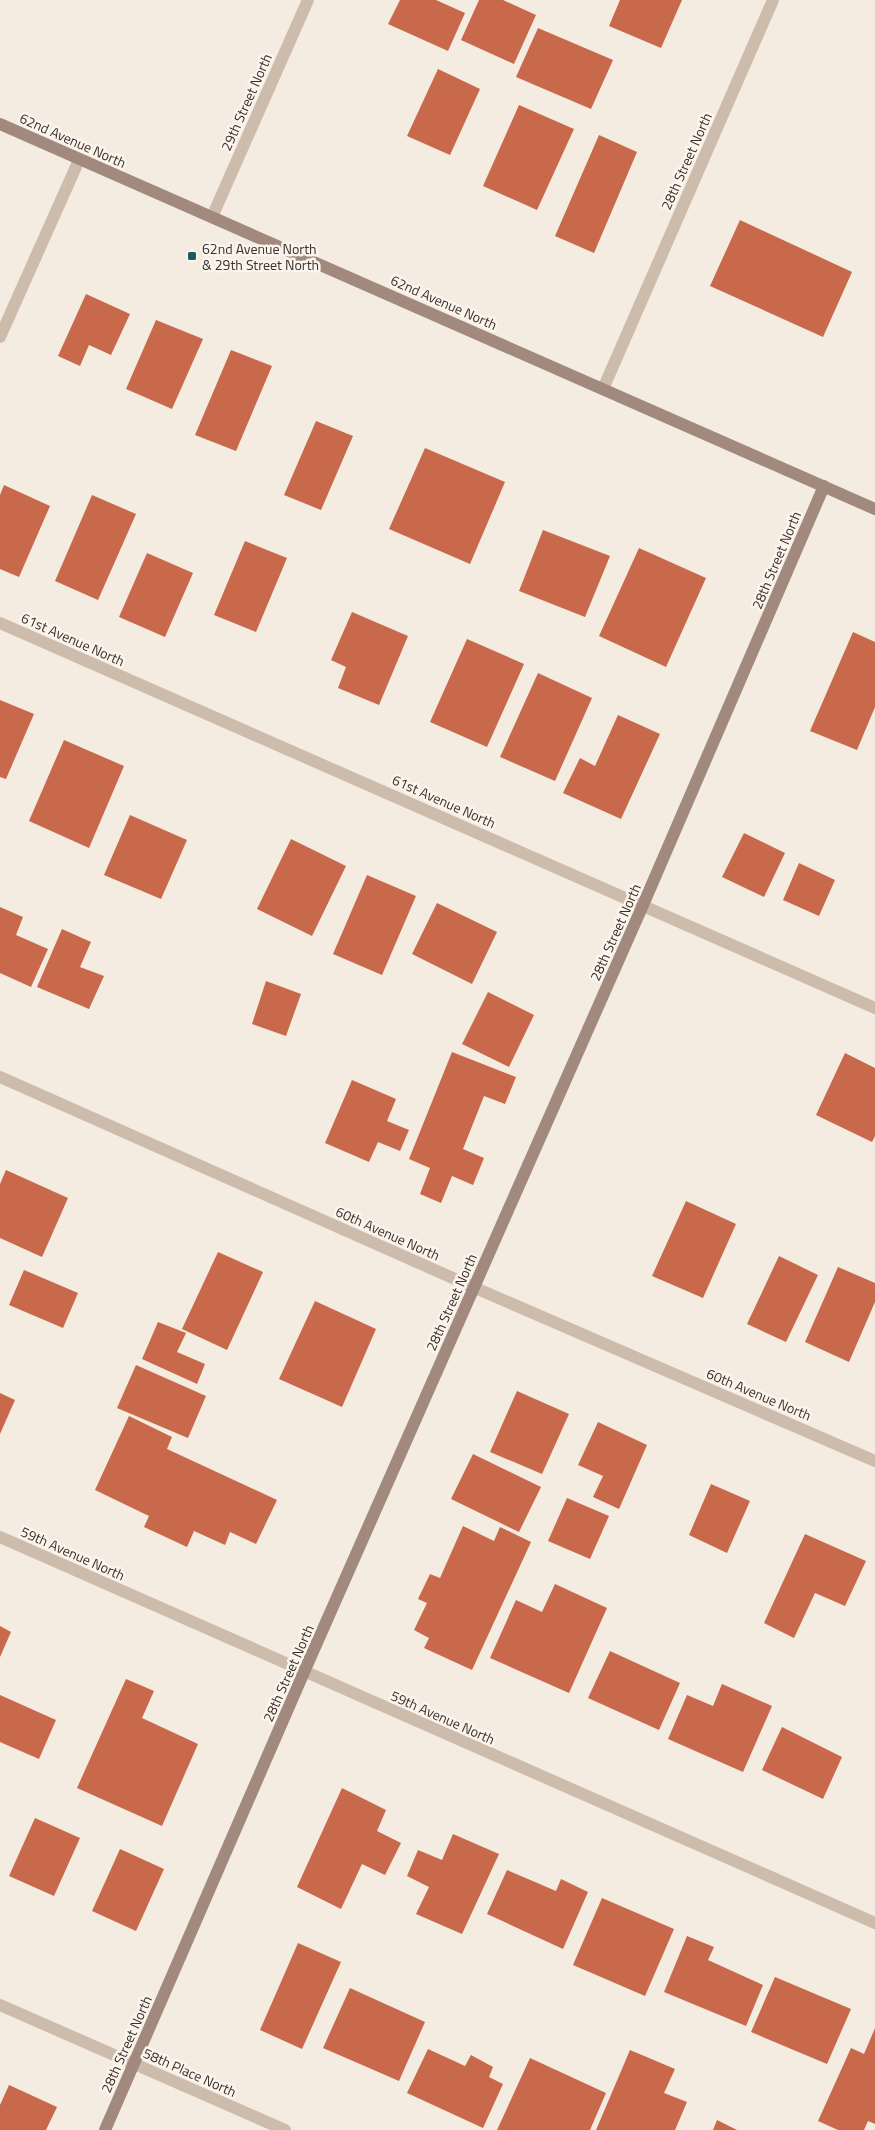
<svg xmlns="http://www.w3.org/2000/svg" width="875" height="2130" viewBox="0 0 875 2130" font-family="'Titillium Web',sans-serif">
  <rect width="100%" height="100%" fill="#f4ebe1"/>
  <path fill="#c8694b" d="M400 0H436L465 13 448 51 388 24Z
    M479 0H503L536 15 514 64 461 40Z
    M620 0H682L661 48 609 26Z
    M538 28 613 60 591 109 516 77Z
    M438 69 480 89 450 155 407 136Z
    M519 105 574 129 537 210 483 186Z
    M599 135 637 152 594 253 555 236Z
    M740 220 852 272 823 337 710 286Z
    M86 294 130 314 111 355 89 345 80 366 58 356Z
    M156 320 203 339 172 409 126 389Z
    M231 350 272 366 236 451 195 435Z
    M316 421 353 436 321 510 284 495Z
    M425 448 505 482 470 564 389 529Z
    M4 485 50 506 19 577 0 569V495Z
    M92 495 136 514 98 600 55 581Z
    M543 530 610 556 585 617 519 591Z
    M245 541 287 558 256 632 214 615Z
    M639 548 706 578 666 667 599 636Z
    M147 553 193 573 165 637 119 617Z
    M352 612 408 636 379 705 338 688 346 667 331 660Z
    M853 632 875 642V707L857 750 810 731Z
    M467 639 524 664 487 747 430 722Z
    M538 673 592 698 555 781 500 757Z
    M0 700 34 714 6 779 0 777Z
    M618 715 660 734 621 819 563 793 580 758 595 766Z
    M64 740 124 766 89 848 29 821Z
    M130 815 187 840 161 899 104 875Z
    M744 833 785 853 764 897 722 877Z
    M291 839 346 866 312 936 257 909Z
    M799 863 835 880 819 916 783 900Z
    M367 875 416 896 382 975 333 954Z
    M437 903 497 932 472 984 412 954Z
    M0 907 23 917 16 935 48 949 31 987 0 973Z
    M62 929 91 942 80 967 104 976 89 1009 37 987Z
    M266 981 301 994 286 1036 252 1024Z
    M488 992 534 1015 509 1067 462 1044Z
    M452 1052 516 1077 505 1104 484 1096 463 1149 484 1158 473 1185 452 1176 441 1203 420 1194 430 1168 409 1159Z
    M845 1053 875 1068V1136L872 1142 816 1115Z
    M352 1080 396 1099 387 1121 409 1130 400 1151 378 1142 369 1162 325 1143Z
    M6 1170 68 1198 42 1257 0 1238V1184Z
    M686 1201 736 1224 703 1298 652 1276Z
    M218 1252 263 1272 227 1350 182 1329Z
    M779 1256 818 1275 786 1342 747 1324Z
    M838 1267 875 1283V1302L849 1362 805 1342Z
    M24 1270 78 1293 63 1328 9 1305Z
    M315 1301 376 1329 342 1407 279 1379Z
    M158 1322 186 1333 177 1352 205 1364 197 1384 142 1359Z
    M136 1365 206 1396 188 1438 117 1408Z
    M517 1391 569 1414 542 1474 490 1452Z
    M0 1393 15 1400 0 1434Z
    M129 1416 172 1437 167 1449 277 1500 256 1544 230 1532 225 1545 194 1531 187 1547 144 1527 149 1516 95 1490Z
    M598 1422 647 1445 619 1509 593 1497 603 1476 578 1465Z
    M473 1454 541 1487 519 1532 451 1499Z
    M711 1484 750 1501 727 1553 689 1535Z
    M567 1498 609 1516 590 1559 548 1541Z
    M463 1526 494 1541 500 1527 531 1542 472 1670 424 1648 429 1638 414 1630 427 1603 418 1599 430 1574 440 1578Z
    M805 1534 866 1561 845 1606 815 1593 794 1638 764 1623Z
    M555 1584 607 1608 569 1693 490 1658 516 1600 542 1612Z
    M0 1626 11 1632 0 1657Z
    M610 1651 680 1683 659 1730 588 1698Z
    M126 1679 154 1691 142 1718 198 1744 162 1826 77 1788Z
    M722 1684 772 1706 743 1772 668 1739 687 1695 713 1706Z
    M0 1695 56 1720 39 1759 0 1742Z
    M782 1727 842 1757 823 1799 762 1770Z
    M342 1788 386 1810 377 1831 401 1843 385 1875 362 1864 341 1909 297 1887Z
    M35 1818 80 1838 54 1896 9 1876Z
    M453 1834 499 1854 462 1934 416 1914 429 1887 407 1876 418 1850 442 1860Z
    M120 1849 164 1869 136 1931 92 1911Z
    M507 1870 556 1891 561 1879 588 1892 563 1949 487 1914Z
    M602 1898 674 1929 645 1996 573 1965Z
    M687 1936 714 1947 708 1960 763 1985 746 2026 664 1992Z
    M298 1943 341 1962 302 2049 260 2030Z
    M775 1977 851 2009 827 2064 751 2032Z
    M350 1988 425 2022 399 2081 323 2048Z
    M875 2028V2124L868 2121 864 2130H838L818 2121 851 2048 864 2054Z
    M428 2049 465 2066 471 2055 493 2067 489 2077 503 2084 483 2128 407 2093Z
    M630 2050 675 2069 664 2093 687 2102 675 2130H596Z
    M530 2058 606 2093 590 2130H497Z
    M9 2085 57 2107 46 2130H0V2105Z
    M717 2120 737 2130H713Z"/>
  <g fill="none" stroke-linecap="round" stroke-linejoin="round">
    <path stroke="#cdbbac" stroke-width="12" d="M212 217 308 0
      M0 337 79 160
      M603 389 773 0
      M0 623 875 1008
      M0 1077 473 1287 875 1461
      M0 1537 875 1923
      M0 2005 285 2130"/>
    <path stroke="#a18a7d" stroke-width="12" d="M0 124 875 509
      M105 2130 304 1672 643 905 824 486"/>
  </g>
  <rect fill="#1f5a5e" stroke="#fbf5ee" stroke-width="2" x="187" y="251" width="10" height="10" rx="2.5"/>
  <g text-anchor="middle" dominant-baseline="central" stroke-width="5" stroke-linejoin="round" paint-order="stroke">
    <g font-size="14" fill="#3b302b" stroke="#fbf5ee">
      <text transform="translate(246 102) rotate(-66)">29th Street North</text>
      <text transform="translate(73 140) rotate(24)">62nd Avenue North</text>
      <text transform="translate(686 161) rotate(-66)">28th Street North</text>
      <text transform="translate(444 302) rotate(24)">62nd Avenue North</text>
      <text transform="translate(776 560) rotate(-67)">28th Street North</text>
      <text transform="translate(73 639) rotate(24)">61st Avenue North</text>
      <text transform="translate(444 801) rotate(24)">61st Avenue North</text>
      <text transform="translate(615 932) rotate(-66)">28th Street North</text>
      <text transform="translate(388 1233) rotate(24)">60th Avenue North</text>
      <text transform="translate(451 1302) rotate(-66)">28th Street North</text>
      <text transform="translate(759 1394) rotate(23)">60th Avenue North</text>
      <text transform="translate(73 1553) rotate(24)">59th Avenue North</text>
      <text transform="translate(288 1673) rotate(-66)">28th Street North</text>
      <text transform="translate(443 1717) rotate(24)">59th Avenue North</text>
      <text transform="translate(126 2044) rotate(-66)">28th Street North</text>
      <text transform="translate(190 2072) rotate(24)">58th Place North</text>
    </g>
    <g font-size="14" fill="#3b302b" stroke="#fbf5ee" text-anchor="start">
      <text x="202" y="248">62nd Avenue North<tspan x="202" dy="16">&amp; 29th Street North</tspan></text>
    </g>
  </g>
</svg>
